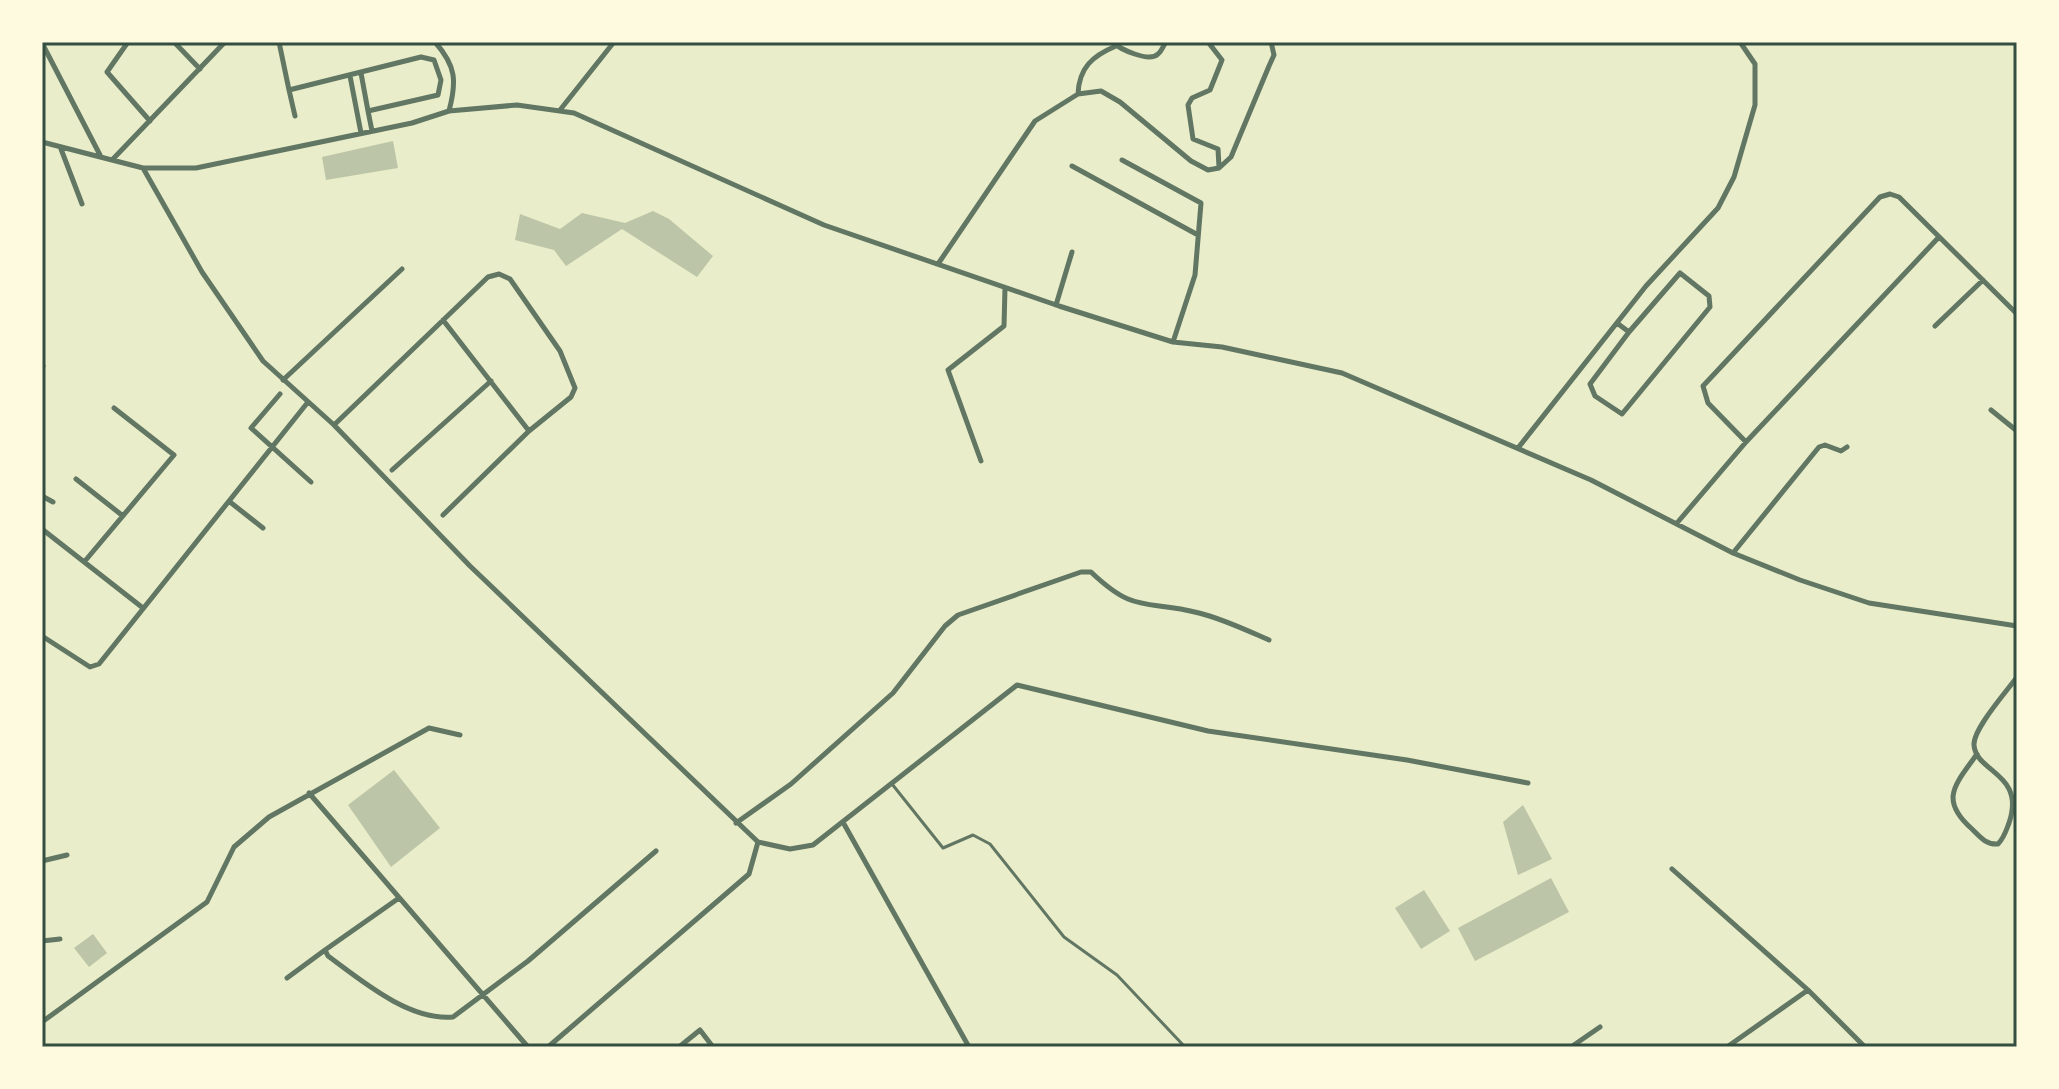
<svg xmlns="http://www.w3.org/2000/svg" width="2059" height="1089" viewBox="0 0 2059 1089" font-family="'DM Sans',sans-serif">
  <rect width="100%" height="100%" fill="#e9edc9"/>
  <path fill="#bcc5a7" d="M393 141 398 168 326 180 322 157Z
    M653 211 669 219 713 256 697 277 622 229 566 266 554 250 515 240 520 214 560 229 582 213 625 223Z
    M394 770 440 828 391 867 348 805Z
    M1523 805 1552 859 1518 875 1503 822Z
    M1551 878 1569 912 1475 961 1458 928Z
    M1424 890 1450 931 1421 949 1395 908Z
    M93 934 107 953 89 967 74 948Z"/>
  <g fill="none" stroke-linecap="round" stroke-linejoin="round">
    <path stroke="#617663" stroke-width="3" d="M892 784 943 848 973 835 990 844 1064 937 1117 975 1185 1047"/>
    <path stroke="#617663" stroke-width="5" d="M128 42 107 72 150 121
      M174 42 200 69
      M279 42 289 90 421 57 434 60 441 80 438 95 368 111 372 131
      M435 42C456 66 457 81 449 111
      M1112 42C1120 49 1149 63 1158 54 1162 51 1163 46 1166 42
      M1208 42 1222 60 1210 90 1192 98 1188 105 1193 139 1218 149 1219 167
      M42 43 100 155
      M361 73 368 111
      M350 76 361 133
      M289 90 295 116
      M1078 94C1079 68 1092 56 1116 46
      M560 110 614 42
      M42 142 143 168H196L412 123 449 111 517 105 574 113 824 225 1059 306 1173 342 1222 347 1342 373 1591 480 1733 553 1800 580 1869 603 2017 626
      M61 149 82 204
      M113 159 225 42
      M1122 160 1201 203 1195 275 1173 342
      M1072 166 1198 235
      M143 168 202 272 263 361 334 425 470 566 758 842 790 849 813 845 1017 685 1208 731 1407 760 1528 783
      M938 264 1035 121 1078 94 1101 91 1120 102 1191 161 1208 170 1219 168 1231 157 1269 66 1274 55 1271 42
      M1056 305 1072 252
      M443 320 529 431
      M1617 323 1629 332 1680 273 1709 296 1710 307 1622 414 1595 396 1590 384 1629 332
      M1935 326 1983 280
      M42 364 43 366
      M283 380 402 269
      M280 394 251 428 311 482
      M1991 410 2017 431
      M334 425 488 277 499 274 510 279 560 351 575 388 571 397 529 431 443 515
      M1746 442 1708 403 1703 386 1880 197 1890 194 1899 197 2017 314
      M1518 448 1646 286 1718 208 1734 177 1755 105V64L1740 42
      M981 461 948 370 1004 326 1005 288
      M392 470 491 381
      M76 479 123 516
      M42 496 53 502
      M230 502 263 528
      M1677 523 1746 442 1939 237
      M42 529 143 608
      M1733 553 1819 447 1825 445 1841 451 1847 447
      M85 561 174 455 114 408
      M42 636 90 667 99 664 308 402
      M1977 754C1956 784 1938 799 1972 829 1980 837 1986 845 1998 844 2004 838 2006 831 2009 823 2026 773 1976 773 1974 745 1973 729 2007 691 2017 677
      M309 793 528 1047
      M736 823 791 784 893 693 945 626 958 615 1081 572H1091C1136 615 1145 599 1199 613 1223 619 1246 630 1269 640
      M844 824 969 1047
      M42 861 67 855
      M1672 869 1808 990
      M399 898 325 950 328 956C362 981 409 1021 453 1017L528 961 656 851
      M42 941 60 939
      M287 978 325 950
      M42 1022 207 902 234 847 269 817 429 728 460 735
      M548 1047 749 874 758 842
      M679 1047 700 1030 713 1047
      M1571 1047 1600 1027
      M1727 1047 1808 990 1865 1047"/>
  </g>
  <rect width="2059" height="1089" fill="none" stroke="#fefae0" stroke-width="88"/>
  <rect x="44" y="44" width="1971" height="1001" fill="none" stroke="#344e41" stroke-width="3"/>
</svg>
